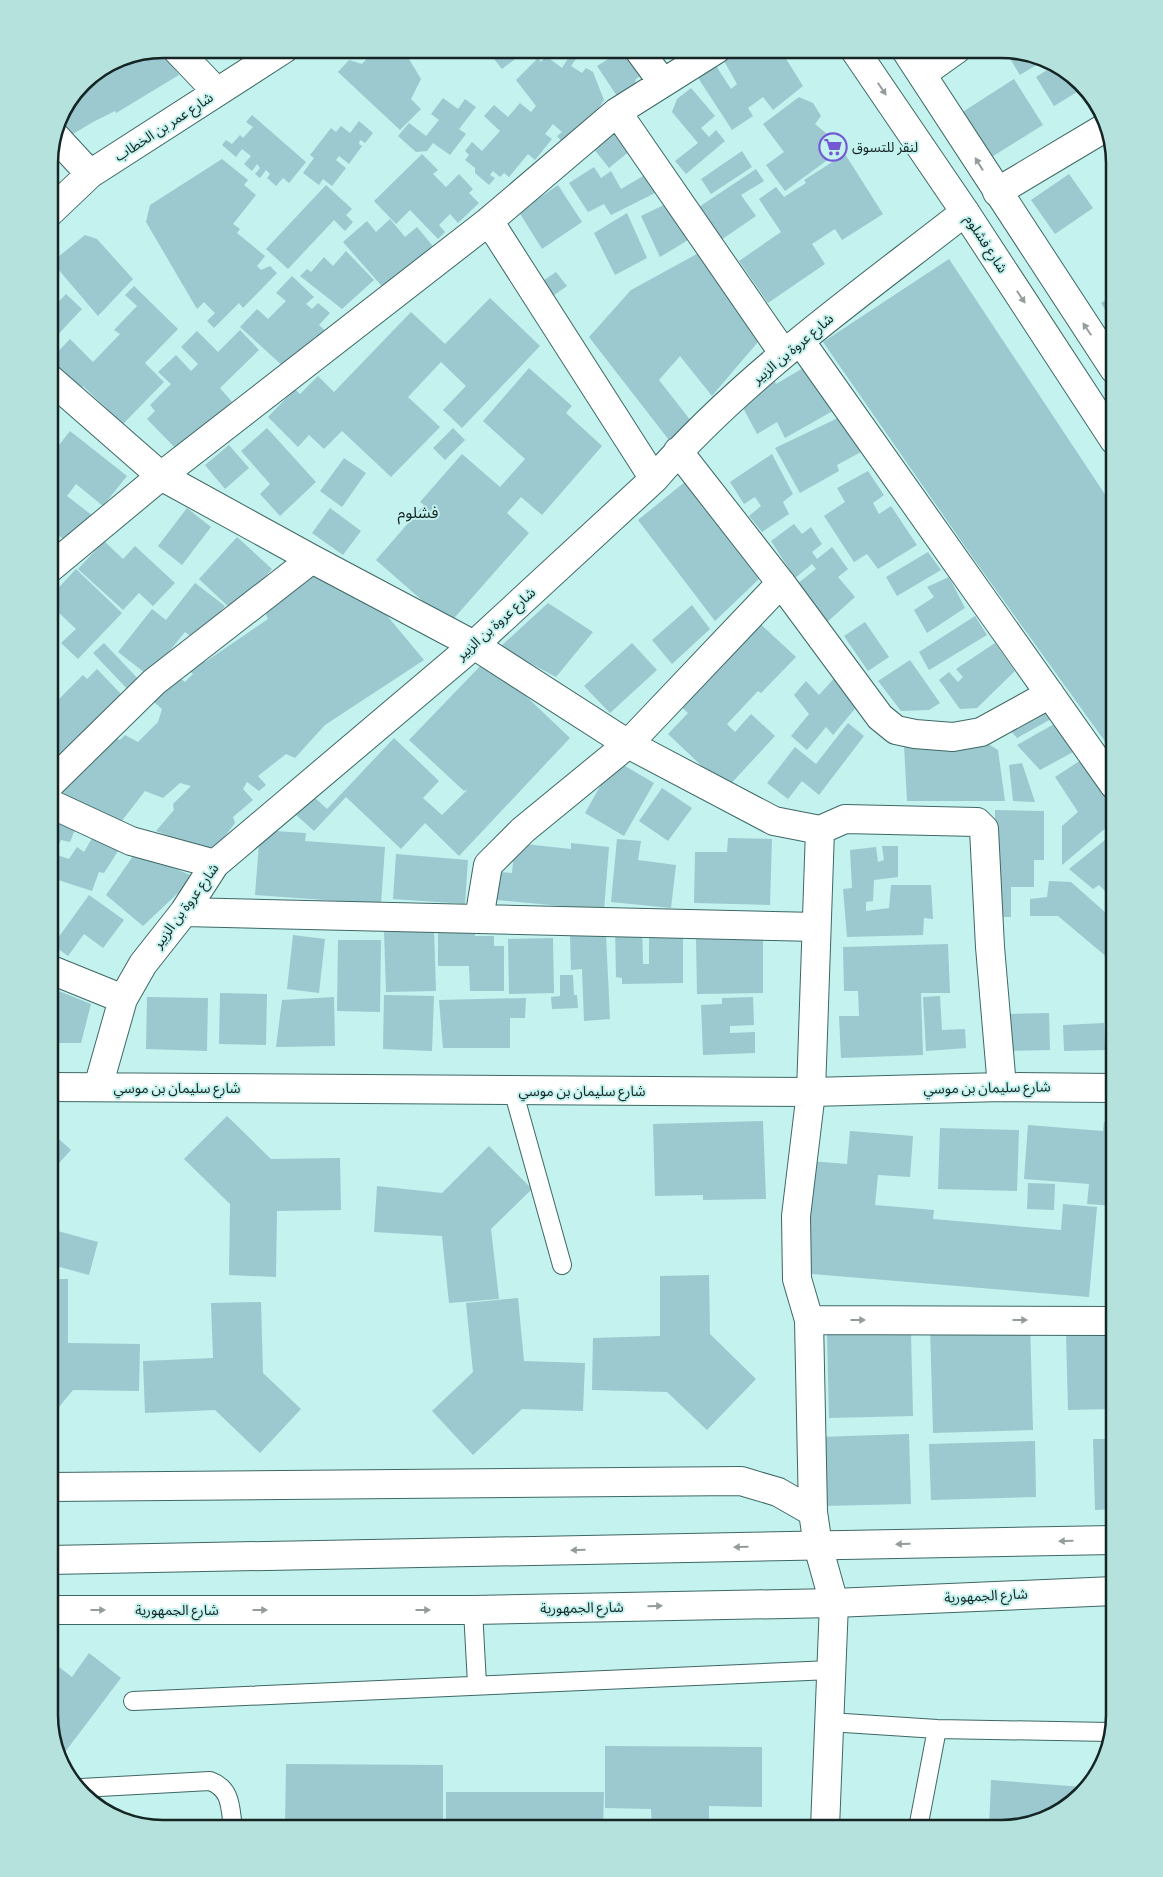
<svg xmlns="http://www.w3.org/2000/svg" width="1163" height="1877" viewBox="0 0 1163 1877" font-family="Bitter,'Noto Sans Arabic',serif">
  <rect width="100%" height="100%" fill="#c4f2ee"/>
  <path fill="#9cc8d0" d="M160 49 179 75 116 113 115 111 93 122 63 140 55 131 60 112 80 84 119 57Z
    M191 49H216L200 61Z
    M375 49H403L421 79 411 99 421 109 400 130 338 72 349 60 362 64Z
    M486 49H528L502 69Z
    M611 49H631L646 72 636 79 634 88 619 99 597 66 615 55Z
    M741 49H780L803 86 773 110 763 97 748 108 753 116 732 130 691 67 709 55 731 89 737 84 724 61Z
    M1004 49 1035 58 1038 64 1020 75Z
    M573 51 579 55 571 66 582 73 586 68 593 72 604 100 592 118 580 125 581 127 564 144 557 136 562 132 553 124 545 134 552 139 535 160 528 154 509 177 504 173 500 177 493 171 490 175 495 178 489 185 475 173V168L465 160 469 155 465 151 472 142 482 151 500 131 484 116 494 105 508 117 520 103 531 112 536 106 516 80 538 58 541 62 546 56 562 68Z
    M1055 65 1064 68 1082 89 1054 106 1036 77Z
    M1014 79 1043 125 990 158 961 113Z
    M691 88 715 116 701 128 709 137 716 130 725 141 686 174 675 161 698 143 672 112 677 99Z
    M799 97 813 103 821 116 815 124 844 148 785 191 766 165 784 152 763 124Z
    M443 98 458 109 465 99 476 107 459 129 466 134 450 155 433 143 427 151 416 152 398 136 409 123 426 136 439 120 431 114Z
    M252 115 306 162 289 183 283 178 276 186 267 178 270 174 266 170 260 178 255 174 260 168 257 164 252 171 244 164 251 156 242 149 236 157 222 145 226 140 232 144 240 135 243 138 253 127 246 122Z
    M359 121 373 133 365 143 360 140 359 144 362 146 349 164 339 156 336 160 346 168 332 186 323 179 319 185 303 173 314 158 310 155 331 128 336 132 341 126 350 133Z
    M615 124 631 150 609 168 590 144Z
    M742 151 752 167 711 194 701 179Z
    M422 154 438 170 433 174 446 187 459 174 473 189 469 193 479 203 458 223 450 214 439 225 445 232 438 239 410 210 396 224 374 201Z
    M845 154 883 214 842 240 835 229 812 244 825 264 768 303 739 261 781 232 759 199 776 187 784 197 806 183 804 180Z
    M222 159 248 180 244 185 256 195 233 224 240 229 237 233 265 256 257 266 261 270 270 266 277 273 243 308 239 303 214 328 207 321 215 313 204 302 197 309 146 222 150 205Z
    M594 167 601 178 611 171 621 189 650 172 659 191 611 215 604 204 588 212 569 183Z
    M756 169 764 181 741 195 756 216 718 242 696 209Z
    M1069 174 1093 208 1055 234 1031 200Z
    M326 185 352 209 346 215 353 222 345 231 334 220 288 269 266 249Z
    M558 185 582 222 542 249 519 212Z
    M672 201 693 237 660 257 641 216Z
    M627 213 647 258 615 275 594 233Z
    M390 219 405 237 417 227 436 250 387 292 343 242 367 221 376 232Z
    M85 235 97 239 133 279 98 316 52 262Z
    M706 249 763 336 712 396 680 356 659 380 691 421 672 444 589 337 631 290Z
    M346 251 374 280 342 309 300 276 307 269 311 272 324 257 333 266Z
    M949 259 1114 508V754L973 558 823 342Z
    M556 272 567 286 550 298 541 282Z
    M292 276 314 297 306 304 312 309 318 303 330 313 319 325 330 335 323 343 316 336 285 368 240 327 257 309 268 319 286 301 276 293Z
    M134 286 178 329 145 363 164 382 123 424 83 386 80 390 50 360 70 339 93 362 120 334 114 330 137 306 125 295Z
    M49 291 59 301 66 294 82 309 49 344Z
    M1114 295V324L1101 303Z
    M490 298 540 346 462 428 443 410 466 386 441 362 408 397 440 427 391 477 342 431 324 449 309 435 298 447 268 417 295 389 300 394 318 376 334 392 411 312 445 344Z
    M240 330 259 350 220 388 232 402 180 453 147 419 155 411 150 405 171 384 158 372 176 355 191 371 198 364 181 347 197 331 218 352Z
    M810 364 838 408 785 438 777 422 757 434 742 406 761 392 758 386 772 377 776 384Z
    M529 368 572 406 566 413 602 446 542 515 521 497 507 513 529 533 449 624 376 560 424 505 420 502 462 454 500 487 525 459 483 421Z
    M840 417 861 452 837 465 839 471 800 493 775 448Z
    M267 428 316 482 280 516 260 494 270 484 241 451Z
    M453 428 465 440 445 460 433 448Z
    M70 431 127 476 103 506 76 484 67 496 93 516 71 545 49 528V458Z
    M229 445 249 468 225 489 205 465Z
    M772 454 793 494 783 502 789 514 762 532 749 516 761 506 755 497 744 504 730 482Z
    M344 458 366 473 342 507 320 491Z
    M868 471 884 495 873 503 879 514 891 506 917 545 878 569 867 554 854 562 824 516 845 502 837 488Z
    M691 477 760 578 715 621 638 520Z
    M187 508 211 527 182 565 158 546Z
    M330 508 361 531 343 555 312 533Z
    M794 524 802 534 811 527 822 544 812 552 817 559 832 547 848 569 838 577 855 597 825 624 797 584 816 569 812 564 795 578 771 541Z
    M237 537 272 569 233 611 199 579Z
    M104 541 123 559 135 546 175 583 153 606 139 593 123 610 78 569Z
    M928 552 941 570 897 596 886 577Z
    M76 569 122 613 78 659 61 643 76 629 58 612 49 621V598Z
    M318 569 384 612 424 660 325 725 295 758 286 754 258 776 266 785 259 791 247 782 243 789 253 800 233 817 235 823 212 853 156 831 174 810 173 804 191 786 180 783 163 798 145 791 117 827 55 796 112 737 120 740 125 735 138 742 158 722 162 709 147 696 175 674 185 682 193 674 186 668 199 656 205 662 268 619 263 607Z
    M949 577 965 608 927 633 914 610 934 597 927 587Z
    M195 583 225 606 197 641 185 632 149 676 118 652 152 609 166 620Z
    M548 603 593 632 556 677 500 647Z
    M692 605 710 629 672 664 652 640Z
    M975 616 987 635 929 670 919 652Z
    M755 619 796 657 761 693 758 691 727 724 735 732 751 714 775 736 726 789 668 734 688 713 676 702Z
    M865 622 889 657 868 671 844 636Z
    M104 643 143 684 132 694 93 653Z
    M632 643 657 670 610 713 584 686Z
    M995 643 1015 671 977 708 960 709 939 680 949 672 958 682 963 677 956 669Z
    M487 659 570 738 459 856 425 823 401 849 346 797 314 831 295 814 312 795 327 809 394 738 439 781 423 798 442 815 468 789 464 791 409 740Z
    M910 660 940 703 929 710 901 711 878 681Z
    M97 669 121 694 95 720 102 727 49 779V709L83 675 87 679Z
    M838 674 858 705 833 735 826 727 807 750 791 736 809 714 794 695 806 681 819 695Z
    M1044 703 1053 718 1017 738 1005 724Z
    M848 723 864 736 819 795 802 781 788 799 767 783 795 747 816 764Z
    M1056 723 1075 751 1040 770 1017 745Z
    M982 740 998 750 1005 801H907L904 746Z
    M615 760 654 783 624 836 585 813Z
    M1081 760 1114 806V821L1062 865V826L1078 812 1055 777Z
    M1022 763 1035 802 1013 801 1009 765Z
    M662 788 692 808 668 841 639 821Z
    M995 810 1044 811V860H1034V887H1011V917H995Z
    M49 817 76 827 70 842 61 840 57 848 49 845Z
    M260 830 306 833 305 841 385 847 381 904 255 895Z
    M94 835 118 851 104 873 99 872 92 891 49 877 54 854 69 859 77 847 84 852Z
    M1110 836 1114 840V900L1099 885 1093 889 1069 869Z
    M728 838 772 839 770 905 694 903 695 852H727Z
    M617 839 641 841 638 860 676 865 671 908 611 902Z
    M515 843 571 849V843L609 847 604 910 486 899 488 871 512 873Z
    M882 846H898V877L874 880 873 901 866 902V911L889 908 891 885H931L933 919 924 918 923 935 847 937 843 889 852 888 850 850 876 847 878 862 884 860Z
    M136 852 195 877 143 926 106 895Z
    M396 854 468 860 465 904 393 899Z
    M1049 881 1071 882 1114 920V963L1058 916H1030V899L1047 897Z
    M89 895 124 920 103 948 84 934 68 956 53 945Z
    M1114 901V916L1106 907Z
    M642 925 643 964H649V931L683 930V983L622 984V978L616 977 615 926Z
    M434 930 436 991 386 992 384 931Z
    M438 930H475V936H494V946H504V991H470L469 966H438Z
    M293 935 325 939 319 993 287 989Z
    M606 935 610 1019 584 1021 582 969 571 970 570 936Z
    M553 938 554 993 509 994 508 939Z
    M763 938V993L697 994 696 939Z
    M338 940H381L380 1012 337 1011Z
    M948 944 950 993H921L923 1055 841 1058 839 1016H859L858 991H844L843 947Z
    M560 975H573L574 995H577L578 1008 552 1009 551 997 560 996Z
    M1114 980V997L1107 983Z
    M49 987 91 1004 81 1043H49Z
    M220 993 267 994 266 1045 219 1044Z
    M384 995 434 996 432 1051 383 1049Z
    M940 996 942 1030 965 1029 966 1048 926 1051 923 997Z
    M147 997 208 998 207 1051 146 1049Z
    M334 997 335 1046 276 1047 282 1000Z
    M753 997 754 1025 730 1026V1033L755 1032V1053L703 1055 701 1005 722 1004V998Z
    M526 998 525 1018H510V1048H443L439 1000Z
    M1049 1013 1050 1050 1008 1051 1007 1014Z
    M1104 1023 1105 1050 1064 1051 1063 1025Z
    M227 1116 271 1159 340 1158 341 1210 277 1211 276 1277 229 1275 230 1204 184 1159Z
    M763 1121 766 1199 703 1200V1195L655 1196 653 1124Z
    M1104 1122 1114 1123V1206L1087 1204 1089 1184 1024 1179 1028 1125 1103 1131Z
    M940 1128 1019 1130 1017 1191 938 1189Z
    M49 1130 71 1150 49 1174Z
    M850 1131 913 1136 910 1177 878 1175 875 1205 934 1210 933 1219 1061 1230 1063 1204 1097 1207 1089 1297 800 1273 809 1161 847 1164Z
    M489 1146 532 1189 491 1229 499 1299 449 1303 442 1236 374 1232 377 1186 442 1193Z
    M1028 1183 1055 1184 1054 1210 1027 1209Z
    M1112 1209H1114V1284H1105Z
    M54 1230 98 1242 89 1275 49 1264V1249Z
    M709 1275 710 1334 756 1379 707 1430 667 1392 592 1390 593 1338 660 1336V1276Z
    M49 1279H68V1343L140 1344 139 1391 73 1390 49 1419Z
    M518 1298 524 1361 585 1363 583 1411 522 1409 473 1455 432 1411 473 1372 466 1303Z
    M261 1302 263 1373 301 1409 260 1453 215 1410 145 1413 143 1361 213 1358 211 1303Z
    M1030 1322 1033 1430 933 1433 930 1325Z
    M1110 1331 1112 1409 1068 1410 1066 1333Z
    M911 1333 913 1416 829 1418 827 1335Z
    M909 1434 911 1504 821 1506 819 1437Z
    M1093 1439H1114V1509L1095 1510Z
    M1035 1441 1036 1497 931 1500 929 1444Z
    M89 1653 121 1678 59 1760 49 1715V1671L55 1664 72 1677Z
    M605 1746 762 1747V1807L709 1806V1828H652L651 1809 605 1808Z
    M286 1764 443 1765V1825L390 1824V1828L285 1826Z
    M991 1780 1083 1787 1051 1816 1001 1828H989Z
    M446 1792H604L603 1828H446Z"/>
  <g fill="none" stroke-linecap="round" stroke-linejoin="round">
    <g stroke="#3e6865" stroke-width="20">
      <path id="lane" d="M513 1090 562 1265
        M473 1610 477 1684
        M133 1701 831 1670
        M829 1722 937 1729 1110 1732
        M81 1788 210 1781C232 1789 230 1808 233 1828
        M918 1828 937 1729"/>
    </g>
    <g stroke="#3e6865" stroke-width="30">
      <path id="street" d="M176 49 217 92
        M638 49 663 83
        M922 74 957 49
        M617 112 784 354
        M54 135 90 174
        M997 192 1106 127
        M49 213 90 174 284 49
        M489 221 654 479
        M801 342 1114 785
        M49 378 161 476 312 559 474 645 628 744 774 821 820 830 845 819 977 822 984 829 990 947 1002 1087
        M678 451 781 583 880 717 896 730 915 734 953 737 981 732 1050 694
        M49 569 161 476 489 221 617 112 717 49
        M49 785 154 682 312 559
        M49 803 131 841 215 864
        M820 830 811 1092 796 1216 797 1279 809 1320 813 1512 818 1546 834 1603 825 1828
        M184 912 816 927
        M479 919 488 865 523 830 628 744 781 583
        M49 969 123 999
        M49 1087 811 1092 1002 1087 1114 1088
        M98 1087 123 999 143 964 184 912 215 864 474 645 654 479C742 377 859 295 965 212
        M809 1320 1114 1321
        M49 1487 741 1481 778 1492 813 1512"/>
    </g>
    <g stroke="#3e6865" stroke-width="30">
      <path id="primary" d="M854 49 965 212 1114 440
        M905 49 1114 369
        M49 1560 1114 1540
        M49 1610H473L834 1603 1114 1591"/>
    </g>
    <use href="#lane" stroke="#fff" stroke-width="18"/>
    <use href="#street" stroke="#fff" stroke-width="28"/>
    <use href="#primary" stroke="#fff" stroke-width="28"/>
  </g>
  <defs><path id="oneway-solid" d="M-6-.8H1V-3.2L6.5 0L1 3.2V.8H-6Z" transform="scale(1.25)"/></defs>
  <g fill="#959d9c">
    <use href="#oneway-solid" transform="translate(882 89) rotate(56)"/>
    <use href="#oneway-solid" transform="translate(979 164) rotate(-122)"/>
    <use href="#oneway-solid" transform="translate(1021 297) rotate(57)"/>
    <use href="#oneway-solid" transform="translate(1087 329) rotate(-124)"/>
    <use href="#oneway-solid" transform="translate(858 1320)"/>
    <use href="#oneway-solid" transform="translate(1020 1320)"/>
    <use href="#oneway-solid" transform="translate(1066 1541) rotate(179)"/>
    <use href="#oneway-solid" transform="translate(903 1544) rotate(179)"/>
    <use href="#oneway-solid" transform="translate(741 1547) rotate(179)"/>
    <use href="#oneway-solid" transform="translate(578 1550) rotate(179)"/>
    <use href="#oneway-solid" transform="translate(655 1606) rotate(-1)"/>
    <use href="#oneway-solid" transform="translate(98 1610)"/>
    <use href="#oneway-solid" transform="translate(260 1610)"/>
    <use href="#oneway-solid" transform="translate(423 1610)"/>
  </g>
  <defs>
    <g id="supermarket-ring" transform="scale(1.4375)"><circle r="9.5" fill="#c4f2ee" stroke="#735ad4" stroke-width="1.5"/><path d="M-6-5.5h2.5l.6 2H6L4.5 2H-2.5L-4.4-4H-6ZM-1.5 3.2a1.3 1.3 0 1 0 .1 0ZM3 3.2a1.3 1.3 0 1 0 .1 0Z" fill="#735ad4"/></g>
  </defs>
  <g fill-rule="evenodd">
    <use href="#supermarket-ring" x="833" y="147"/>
  </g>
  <g text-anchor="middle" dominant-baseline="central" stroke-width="4" stroke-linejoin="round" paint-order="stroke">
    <g font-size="14" fill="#142524" stroke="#c4f2ee">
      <text transform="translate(164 127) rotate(-33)">شارع عمر بن الخطاب</text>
      <text transform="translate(986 244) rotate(57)">شارع فشلوم</text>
      <text transform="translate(793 349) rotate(-40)">شارع عروة بن الزبير</text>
      <text transform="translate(496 624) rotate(-42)">شارع عروة بن الزبير</text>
      <text transform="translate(186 906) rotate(-54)">شارع عروة بن الزبير</text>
      <text x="177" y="1088">شارع سليمان بن موسي</text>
      <text transform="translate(987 1088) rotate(-1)">شارع سليمان بن موسي</text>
      <text x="582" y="1091">شارع سليمان بن موسي</text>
      <text transform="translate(986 1596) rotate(-3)">شارع الجمهورية</text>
      <text transform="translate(582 1608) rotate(-1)">شارع الجمهورية</text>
      <text x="177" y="1610">شارع الجمهورية</text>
    </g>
    <g font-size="14" fill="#142524" stroke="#c4f2ee" text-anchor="start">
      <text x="852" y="147">لنقر للتسوق</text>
    </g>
    <g font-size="16" fill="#142524" stroke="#c4f2ee">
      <text x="418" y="512">فشلوم</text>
    </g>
  </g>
  <path d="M0 0H1163V1877H0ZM163 58H1001A105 105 0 0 1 1106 163V1715A105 105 0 0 1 1001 1820H163A105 105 0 0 1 58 1715V163A105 105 0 0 1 163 58Z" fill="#b6e2de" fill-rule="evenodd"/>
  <path fill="none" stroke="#142524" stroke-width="2.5" d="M163 58H1001A105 105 0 0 1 1106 163V1715A105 105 0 0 1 1001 1820H163A105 105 0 0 1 58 1715V163A105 105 0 0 1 163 58Z"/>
</svg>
